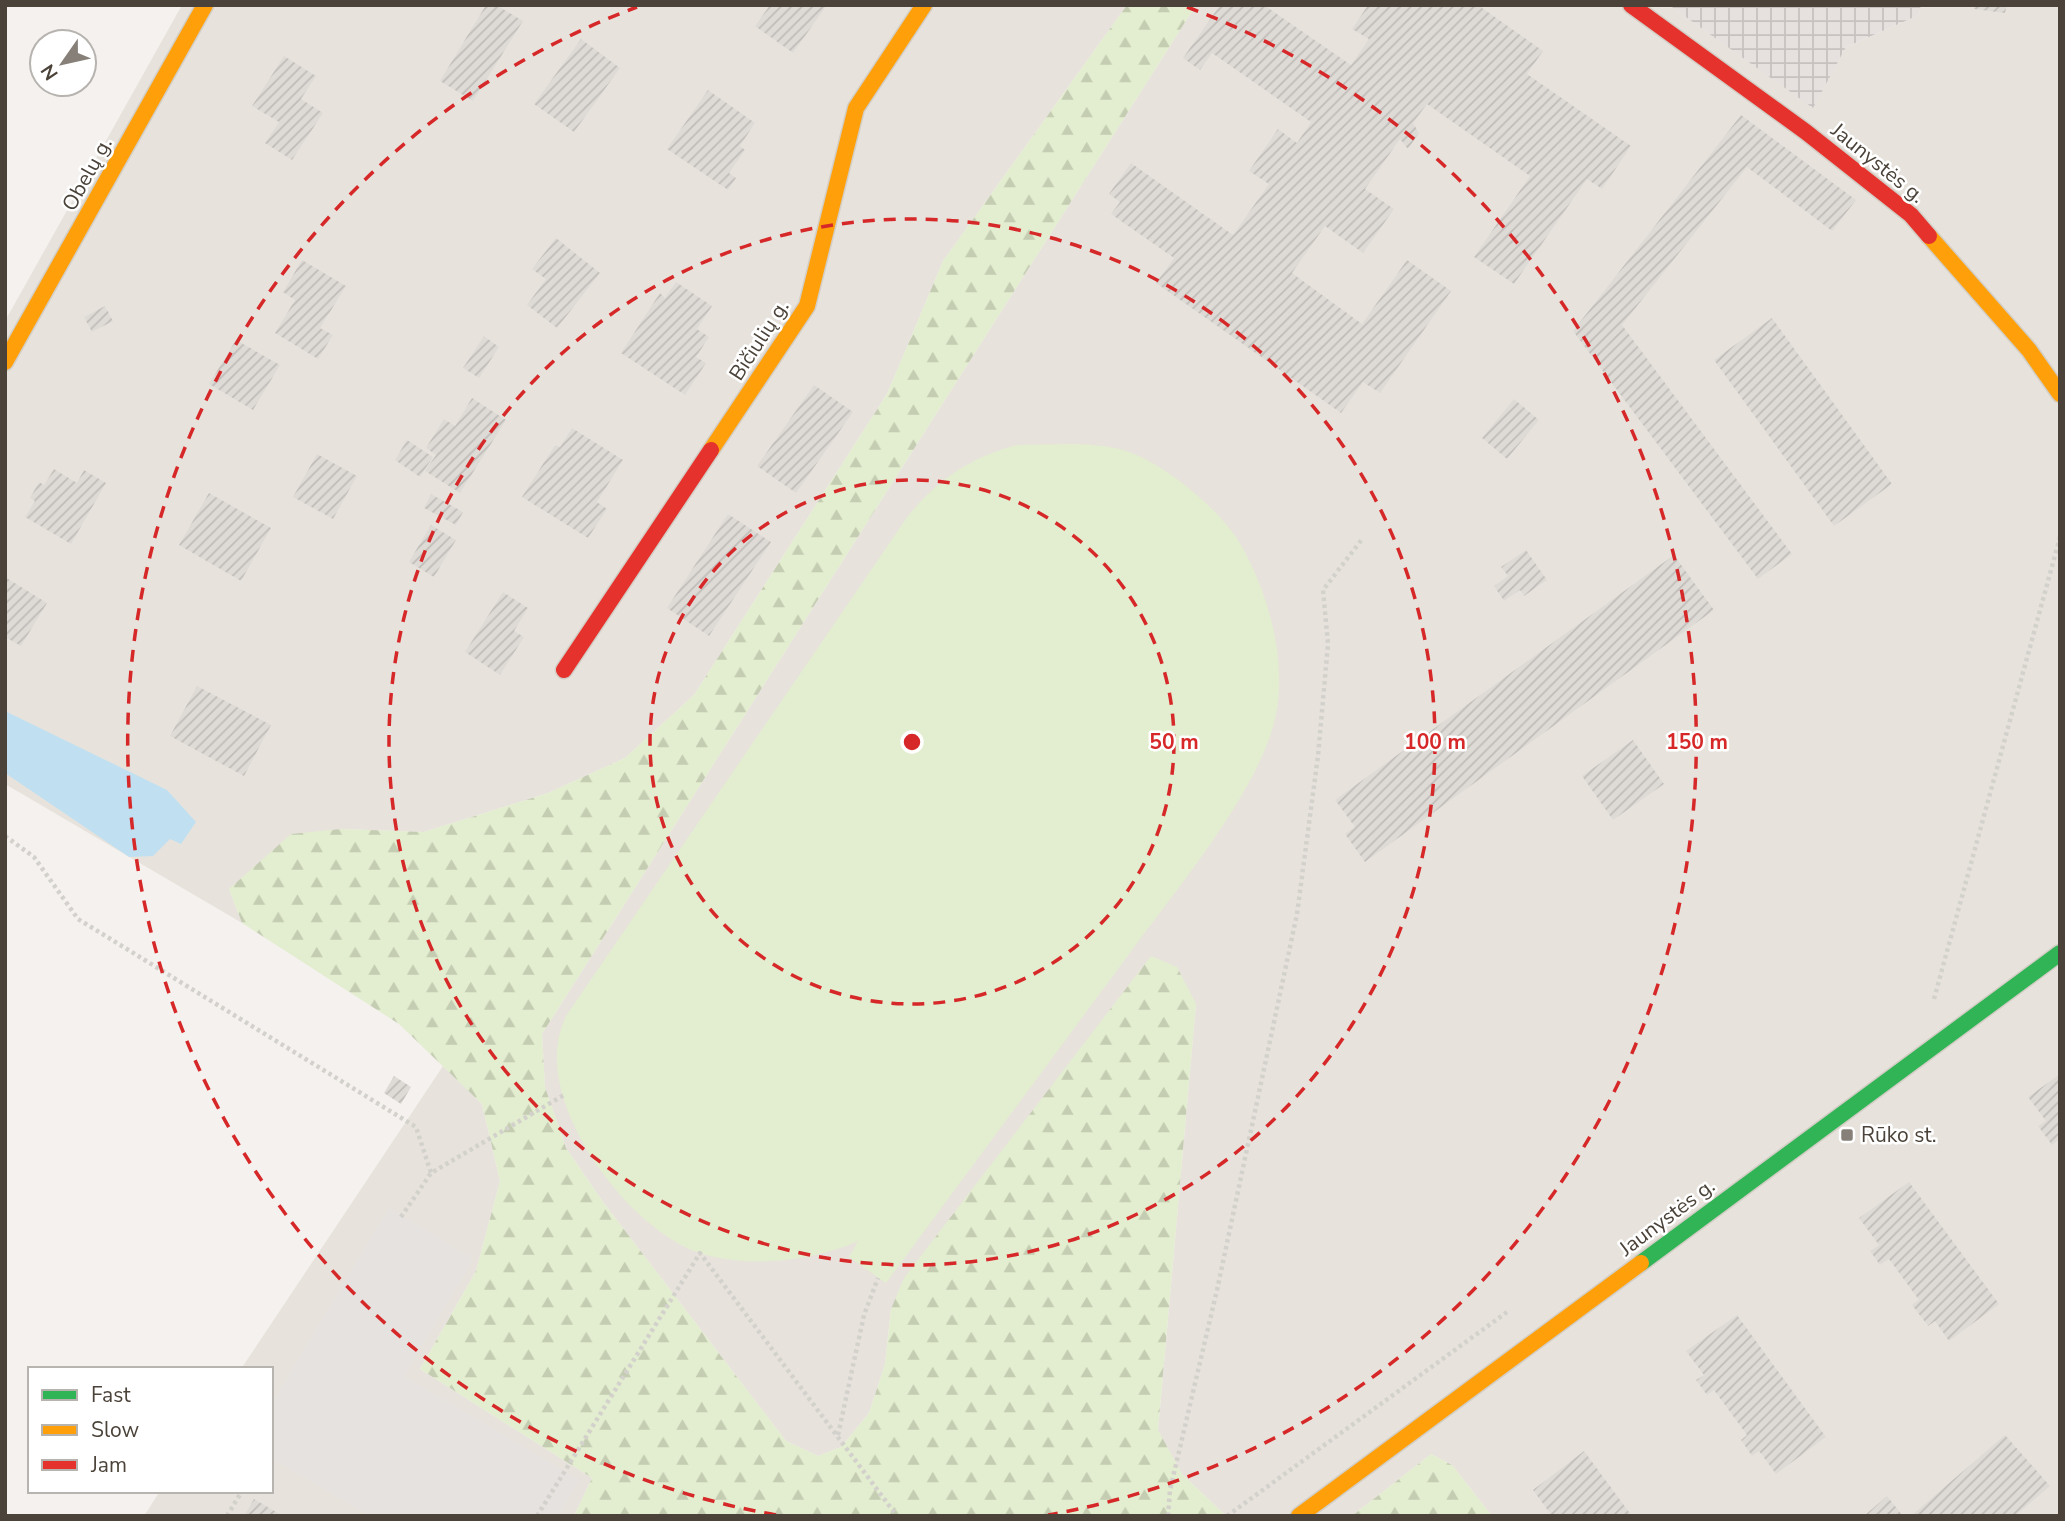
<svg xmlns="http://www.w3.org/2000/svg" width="2065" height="1521" viewBox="0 0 2065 1521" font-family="'Nunito Sans',sans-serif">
  <defs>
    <pattern id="industrial-grid" width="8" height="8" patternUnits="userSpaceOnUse" patternTransform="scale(1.75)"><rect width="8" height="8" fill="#e6e1de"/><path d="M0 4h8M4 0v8" fill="none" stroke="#c7c2bf"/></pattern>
    <pattern id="forest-firs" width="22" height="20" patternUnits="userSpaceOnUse" patternTransform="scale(1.75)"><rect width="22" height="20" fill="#e3edcf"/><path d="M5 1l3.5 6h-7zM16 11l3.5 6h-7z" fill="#c4ccb2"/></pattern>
    <pattern id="building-hatch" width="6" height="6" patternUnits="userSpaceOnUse" patternTransform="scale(1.75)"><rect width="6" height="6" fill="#dedad6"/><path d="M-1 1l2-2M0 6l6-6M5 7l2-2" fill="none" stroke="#c0bcb8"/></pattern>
  </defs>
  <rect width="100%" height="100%" fill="#f4f1ee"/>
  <path fill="#e7e3dc" d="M182 5H1127L943 261 887 394 694 695 625 758 548 793 424 832 341 829 229 889 242 923 5 784V321Z
    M1196 5H1669L1813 107 1846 47 1919 15 1921 5H2060V1516H1492L1452 1465 1431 1454 1352 1516H1226L1182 1474 1158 1431 1196 1004 891 1309 885 1364 869 1413 841 1447 818 1456 786 1441 603 1202 566 1148 545 1087 542 1034Z
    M443 1066 482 1104 500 1181 476 1271 420 1369 592 1478 574 1516H144L160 1491H271V1369H241Z"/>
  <path fill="url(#industrial-grid)" d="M1669 5H1921L1919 15 1846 47 1813 108Z"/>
  <path fill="url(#forest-firs)" d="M1127 5H1196L542 1034 545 1087 566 1148 603 1202 786 1441 818 1456 841 1447 869 1413 885 1364 891 1309 904 1278 1151 956 1177 967 1196 1004 1158 1430 1182 1474 1226 1516H574L592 1478 420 1369 476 1271 500 1181 482 1104 399 1024 242 923 229 889 291 834 341 829 424 832 548 793 625 758 694 695 887 394 943 261Z
    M1431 1454 1452 1465 1492 1516H1352Z"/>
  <path fill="#e3edcf" d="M1016 445C1050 445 1090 441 1123 450 1162 461 1221 510 1241 545 1269 595 1288 662 1275 719 1259 790 1176 890 1132 950 1050 1061 968 1172 886 1283L849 1257 858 1241C815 1261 744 1269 697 1252 629 1227 546 1117 558 1042 559 1033 563 1024 566 1016L908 516C938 479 970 458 1016 445Z"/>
  <path fill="#e6e2df" d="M389 1208 473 1259 404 1376 579 1480 558 1516H370L271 1458V1405Z"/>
  <path fill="#c0e0f1" d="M5 711 167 790 196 822 181 844 170 839 153 856 129 857 5 773Z"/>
  <path fill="url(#building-hatch)" d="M486 5H496L523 21 473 101 440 81Z
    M770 5H827L793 53 755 26Z
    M1220 5H1264L1351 65 1369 39 1352 29 1368 5H1478L1543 51 1527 74 1631 146 1602 189 1587 179 1514 284 1474 257 1530 176 1427 104 1413 123 1419 133 1408 149 1400 139 1365 189 1394 209 1363 253 1325 226 1292 273 1362 324 1407 260 1451 291 1380 393 1363 382 1341 413 1156 283 1174 258 1111 214 1120 202 1109 194 1131 163 1233 235 1269 184 1249 171 1278 129 1297 143 1311 122 1212 53 1200 70 1183 58Z
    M1975 5H2007L2005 13 1974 9Z
    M581 39 620 68 574 132 534 104Z
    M284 56 316 76 301 99 323 113 292 160 265 143 279 122 252 106Z
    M708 90 755 123 740 146 745 150 729 173 736 178 728 190 667 149Z
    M1741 115 1856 200 1832 231 1747 167 1622 325 1792 554 1758 579 1573 331Z
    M556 238 600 273 557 328 527 305 546 279 532 269Z
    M302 260 346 286 320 328 333 335 318 359 275 333 295 300 283 292Z
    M676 282 712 306 697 329 709 337 696 357 706 363 685 395 621 353 660 293 665 298Z
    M105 306 113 321 92 332 84 317Z
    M1772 318 1892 484 1834 526 1714 360Z
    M484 336 499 347 479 378 463 368Z
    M236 340 280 365 253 410 209 384Z
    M814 385 853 412 796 493 757 466Z
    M472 398 506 420 460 493 425 471 436 455 426 448 444 419 455 426Z
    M1514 399 1539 420 1507 459 1482 438Z
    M572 428 623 460 597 502 607 509 588 538 522 497 555 445 560 447Z
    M407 440 433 457 420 477 395 460Z
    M317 454 357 476 333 519 293 497Z
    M54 469 77 483 84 470 106 483 71 544 25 517 35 501 30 498 39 482 44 485Z
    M209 493 271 528 241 581 179 545Z
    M431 494 463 512 456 525 424 508Z
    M728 514 771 542 709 636 667 608Z
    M431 525 456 540 434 577 409 562Z
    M1526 550 1547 580 1524 596 1520 590 1504 601 1494 586 1508 576 1501 567Z
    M1674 555 1714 610 1365 862 1345 834 1355 827 1335 800Z
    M5 577 47 603 21 646 5 637Z
    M503 592 528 608 514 631 524 637 500 675 465 652Z
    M197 686 271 725 244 776 170 736Z
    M1633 740 1664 784 1613 820 1582 776Z
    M2060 1074V1143L2058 1140 2052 1145 2038 1126 2046 1121 2028 1097Z
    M394 1076 411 1087 401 1104 384 1093Z
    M1909 1182 1999 1304 1949 1341 1935 1321 1928 1326 1912 1305 1919 1300 1889 1259 1880 1265 1870 1251 1879 1245 1859 1218Z
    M1737 1315 1826 1437 1776 1474 1759 1451 1752 1456 1741 1440 1747 1435 1714 1390 1707 1395 1696 1380 1704 1375 1686 1351Z
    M2005 1435 2050 1486 2015 1516H1911Z
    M1584 1451 1632 1516H1552L1533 1490Z
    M1887 1496 1903 1516H1864Z
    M254 1499 283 1516H244Z"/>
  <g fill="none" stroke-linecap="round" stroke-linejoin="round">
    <g stroke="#d3cec5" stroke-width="19">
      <path id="fast" d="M1641 1263 2060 953"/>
    </g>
    <g stroke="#d3cec5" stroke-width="19">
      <path id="slow" d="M1929 236 2029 350 2060 394
        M5 362 205 5
        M711 450 807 306 856 108 924 5
        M1299 1516 1641 1263"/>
    </g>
    <g stroke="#d3cec5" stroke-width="19">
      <path id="jam" d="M1631 5 1806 132 1911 215 1929 236
        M564 670 711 450"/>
    </g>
    <path stroke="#d3d1cc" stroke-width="4.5" stroke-dasharray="3.5 3.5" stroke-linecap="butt" d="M5 836 34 857 78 919 416 1127 431 1173
      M1934 999 2060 537
      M401 1217 431 1173 564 1095
      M838 1435 864 1315 878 1278
      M227 1516 242 1491
      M537 1516 700 1253 897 1516
      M1168 1516 1170 1490 1217 1290 1297 914 1318 756 1328 644 1323 590 1363 538
      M1227 1516 1507 1312"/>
    <use href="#fast" stroke="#30b455" stroke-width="16"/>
    <use href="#slow" stroke="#ff9f0a" stroke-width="16"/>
    <use href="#jam" stroke="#e5322d" stroke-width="16"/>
  </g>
  <g fill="none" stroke="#d62828" stroke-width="3.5" stroke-dasharray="12 9">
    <circle cx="912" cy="742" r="262"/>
    <circle cx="912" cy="742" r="523"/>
    <path d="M776 1515A785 785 0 0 1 637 7M1187 7A785 785 0 0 1 1048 1515"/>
  </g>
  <rect fill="#868078" stroke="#fff" stroke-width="2.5" x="1840" y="1128" width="14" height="14" rx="3.5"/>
  <g text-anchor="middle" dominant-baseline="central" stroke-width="5" stroke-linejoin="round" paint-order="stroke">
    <g font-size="21" fill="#4b4339" stroke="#fff">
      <text transform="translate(1878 163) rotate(39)">Jaunystės g.</text>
      <text transform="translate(87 174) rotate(-61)">Obelų g.</text>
      <text transform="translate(759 340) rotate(-57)">Bičiulių g.</text>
      <text transform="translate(1667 1217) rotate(-37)">Jaunystės g.</text>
    </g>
    <g font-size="21" fill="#4b4339" stroke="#fff" text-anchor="start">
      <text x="1861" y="1135">Rūko st.</text>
    </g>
  </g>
  <circle cx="912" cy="742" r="10" fill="#d62828" stroke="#fff" stroke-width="3.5"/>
  <g font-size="21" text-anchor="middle" font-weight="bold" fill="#d62828" stroke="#fff" stroke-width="5" stroke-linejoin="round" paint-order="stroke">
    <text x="1174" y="749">50 m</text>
    <text x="1435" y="749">100 m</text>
    <text x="1697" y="749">150 m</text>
  </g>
  <rect width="2065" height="1521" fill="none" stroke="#4b4339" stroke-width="14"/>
  <rect x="28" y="1367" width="245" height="126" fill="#ffffff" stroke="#b7b4b0" stroke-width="2"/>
  <rect x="42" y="1390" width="35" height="10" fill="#30b455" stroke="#b7b4b0" stroke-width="2"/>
  <text x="91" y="1402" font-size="21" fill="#4b4339">Fast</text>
  <rect x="42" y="1425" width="35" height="10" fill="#ff9f0a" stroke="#b7b4b0" stroke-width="2"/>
  <text x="91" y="1437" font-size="21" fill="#4b4339">Slow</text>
  <rect x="42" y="1460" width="35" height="10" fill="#e5322d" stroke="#b7b4b0" stroke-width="2"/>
  <text x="91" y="1472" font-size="21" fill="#4b4339">Jam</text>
  <g transform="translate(63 63) rotate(236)"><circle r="33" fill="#ffffff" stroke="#b7b4b0" stroke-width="2"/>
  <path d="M0-5L12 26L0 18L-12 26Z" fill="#868078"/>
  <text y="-10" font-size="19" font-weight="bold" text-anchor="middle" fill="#4b4339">N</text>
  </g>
</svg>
